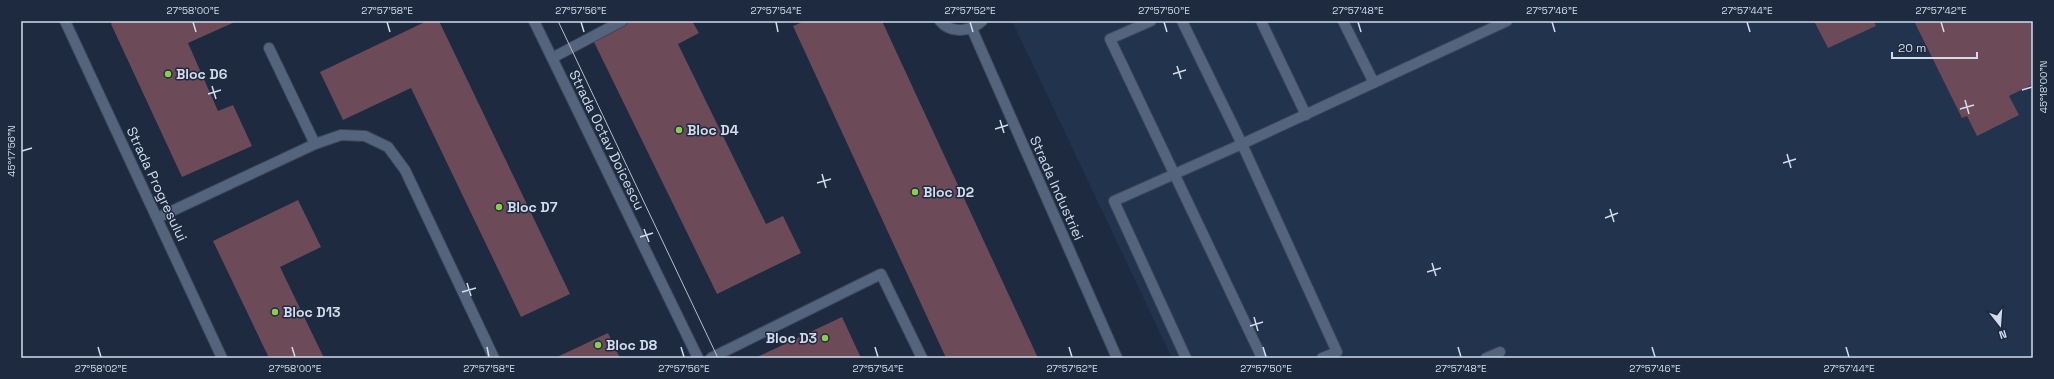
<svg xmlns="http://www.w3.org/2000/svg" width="2054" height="379" viewBox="0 0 2054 379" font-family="'Space Grotesk',sans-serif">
  <rect width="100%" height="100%" fill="#1d2a40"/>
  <path fill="#22334e" d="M1012 21H2033V358H1172Z"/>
  <path fill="#6c4a58" d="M113 21H237L188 43 218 111 233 105 252 146 182 177 111 24Z
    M427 21H439L570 294 521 317 411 88 343 120 320 72Z
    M631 21H692L699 33 678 44 766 224 783 216 801 253 717 294 593 40Z
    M805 21H882L1038 358H946L793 26Z
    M1814 21H1874L1876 26 1828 48Z
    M1914 21H2033V84L2009 96 2019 115 1977 136 1967 116 1962 118Z
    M298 200 321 247 280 267 324 358H269L213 241Z
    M842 317 861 358H755Z
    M608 333 620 358H555Z"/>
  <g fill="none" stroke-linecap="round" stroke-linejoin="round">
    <g stroke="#3c4659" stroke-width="12">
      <path id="lane" d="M1151 21 1110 39 1262 358
        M1182 21 1242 144 1114 201 1186 358
        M1261 21 1306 115
        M1343 21 1374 83
        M269 48 315 144
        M552 58 622 21
        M157 218 315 144 341 135 365 136 388 147 405 170 494 358
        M711 358 881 274 922 358
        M1322 358 1337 352 1242 144 1507 21
        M1486 358 1500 352"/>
    </g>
    <g stroke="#3c4659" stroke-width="12">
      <path id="street" d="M65 21 222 358
        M534 21 698 358
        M940 21C951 34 970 32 982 21
        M972 29 1117 358"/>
    </g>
    <use href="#lane" stroke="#55647d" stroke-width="10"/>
    <use href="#street" stroke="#55647d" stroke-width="10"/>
    <path stroke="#b5bfce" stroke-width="1" d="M558 21 718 358"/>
  </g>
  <path fill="none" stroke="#d2dbe9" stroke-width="1.5" d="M193 22 196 32M387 22 390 32M581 22 584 32M776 22 778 32M970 22 973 32M1164 22 1167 32M1358 22 1361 32M1552 22 1555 32M1747 22 1750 32M1941 22 1944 32M1177 66 1181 79M1173 74 1186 70M212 86 216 99M2022 90 2032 87M208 94 221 90M1965 100 1969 114M1960 109 1974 105M1000 120 1004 133M995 129 1008 125M22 151 32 148M1787 154 1791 168M1783 163 1796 159M822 174 826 188M817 183 831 179M1610 209 1614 222M1605 218 1618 213M644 229 649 242M640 237 653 233M1432 263 1436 276M1427 272 1441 268M467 283 471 296M462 292 476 288M1254 317 1258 331M1250 326 1263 322M98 347 101 357M292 347 295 357M487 347 489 357M681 347 684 357M875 347 878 357M1069 347 1072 357M1263 347 1266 357M1458 347 1461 357M1652 347 1655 357M1846 347 1849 357"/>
  <g fill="#8ace48" stroke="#1d2a40" stroke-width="1.5">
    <circle cx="168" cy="74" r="4"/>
    <circle cx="679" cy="130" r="4"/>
    <circle cx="915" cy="192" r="4"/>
    <circle cx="499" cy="207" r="4"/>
    <circle cx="275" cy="312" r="4"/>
    <circle cx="825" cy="338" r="4"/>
    <circle cx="598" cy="345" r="4"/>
  </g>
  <g text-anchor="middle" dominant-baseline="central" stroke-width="3" stroke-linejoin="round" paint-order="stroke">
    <g font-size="14" font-weight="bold" fill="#d2dbe9" stroke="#1d2a40" text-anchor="start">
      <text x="176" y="74">Bloc D6</text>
      <text x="687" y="130">Bloc D4</text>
      <text x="923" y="192">Bloc D2</text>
      <text x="507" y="207">Bloc D7</text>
      <text x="283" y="312">Bloc D13</text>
      <text x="817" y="338" text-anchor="end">Bloc D3</text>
      <text x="606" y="345">Bloc D8</text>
    </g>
    <g font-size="14" fill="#d2dbe9" stroke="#1d2a40">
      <text transform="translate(607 140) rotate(64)">Strada Octav Doicescu</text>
      <text transform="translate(157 184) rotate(65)">Strada Progresului</text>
      <text transform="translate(1057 188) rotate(66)">Strada Industriei</text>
    </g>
  </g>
  <rect width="2054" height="379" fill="none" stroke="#1d2a40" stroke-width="44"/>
  <g transform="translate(2000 325) rotate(163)" stroke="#1d2a40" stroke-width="3" paint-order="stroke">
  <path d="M0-3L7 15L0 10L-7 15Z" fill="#d2dbe9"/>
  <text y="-6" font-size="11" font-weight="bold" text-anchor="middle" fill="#d2dbe9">N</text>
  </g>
  <path d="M1892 52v6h85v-6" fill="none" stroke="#d2dbe9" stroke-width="2"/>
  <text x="1898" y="52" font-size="12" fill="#d2dbe9" stroke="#1d2a40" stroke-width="3" paint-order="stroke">20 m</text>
  <rect x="22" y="22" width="2010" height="335" fill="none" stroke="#d2dbe9" stroke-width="1.5"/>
  <g font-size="10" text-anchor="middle" fill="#d2dbe9">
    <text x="193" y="14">27°58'00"E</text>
    <text x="387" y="14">27°57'58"E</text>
    <text x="581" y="14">27°57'56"E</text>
    <text x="776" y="14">27°57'54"E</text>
    <text x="970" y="14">27°57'52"E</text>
    <text x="1164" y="14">27°57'50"E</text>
    <text x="1358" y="14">27°57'48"E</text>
    <text x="1552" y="14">27°57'46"E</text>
    <text x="1747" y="14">27°57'44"E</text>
    <text x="1941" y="14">27°57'42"E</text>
    <text transform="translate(2043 87) rotate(-90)" y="4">45°18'00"N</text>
    <text transform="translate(11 151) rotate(-90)" y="4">45°17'56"N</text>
    <text x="101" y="372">27°58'02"E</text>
    <text x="295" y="372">27°58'00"E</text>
    <text x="489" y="372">27°57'58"E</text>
    <text x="684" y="372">27°57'56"E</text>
    <text x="878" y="372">27°57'54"E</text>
    <text x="1072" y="372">27°57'52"E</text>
    <text x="1266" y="372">27°57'50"E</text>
    <text x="1461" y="372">27°57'48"E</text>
    <text x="1655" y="372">27°57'46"E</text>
    <text x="1849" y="372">27°57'44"E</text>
  </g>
</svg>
